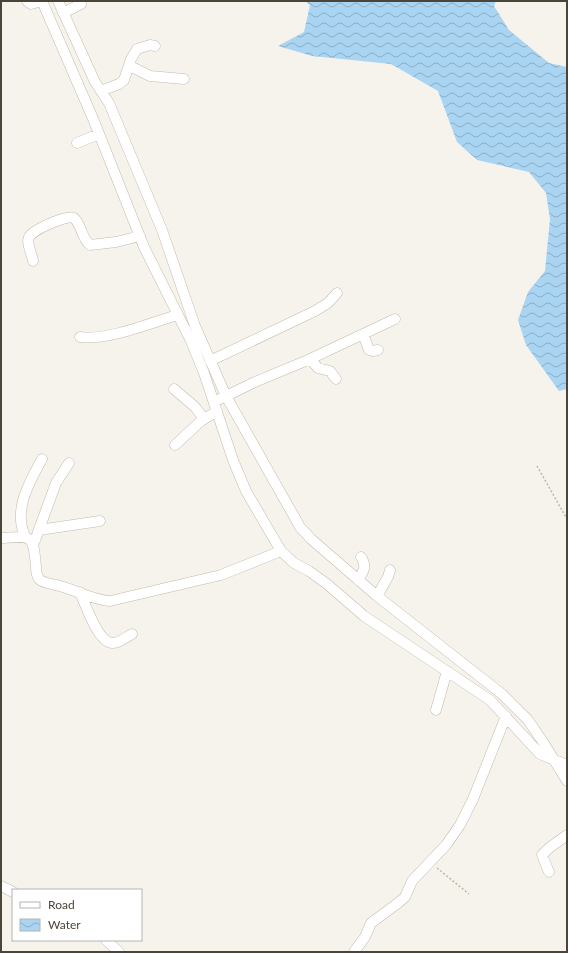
<svg xmlns="http://www.w3.org/2000/svg" width="568" height="953" viewBox="0 0 568 953" font-family="Lato,sans-serif">
  <defs>
    <pattern id="water-waves" width="16" height="10" patternUnits="userSpaceOnUse"><rect width="16" height="10" fill="#a9d4f2"/><path d="M0 5q4-4 8 0t8 0" fill="none" stroke="#8caec5"/></pattern>
  </defs>
  <rect width="100%" height="100%" fill="#f6f3ec"/>
  <path fill="url(#water-waves)" d="M305 1H496L494 6 509 30 549 63 567 67V389L559 391 526 345 518 320 528 292 545 271 550 219 546 193 529 172 477 160 457 142 438 91 391 64 312 56 278 46 304 32 310 5Z"/>
  <g fill="none" stroke-linecap="round" stroke-linejoin="round">
    <g stroke="#c2bbae" stroke-width="11">
      <path id="minor" d="M27 1 31 4 42 1
        M42 1 94 121 144 247 191 341 204 373 233 460 246 491 281 551 294 563 309 571 327 584 364 616 490 700 540 754 567 765
        M58 1 95 82 109 103 162 230 195 326 226 396 300 527 311 539 377 596 502 694 528 720 543 742 567 781
        M63 13 81 4
        M130 66 150 76 184 79
        M101 91 119 84 124 80 131 59 137 49 150 45 155 46
        M77 143 99 134
        M33 261C32 254 26 243 29 237 33 230 67 214 74 218 82 225 81 238 90 245L116 242 140 236
        M363 334 369 350 373 351 378 350
        M80 337C107 341 151 323 177 315
        M310 359 318 368 330 371 336 379
        M210 361 315 311 328 303 337 293
        M174 389 195 407 204 419
        M220 399 255 382 308 360 395 319
        M175 445 201 421 217 411
        M39 530 100 521
        M25 536C13 510 29 483 42 459
        M1 538C33 536 33 534 36 567 36 570 37 576 39 579 43 583 51 584 56 585 74 589 92 600 110 601L221 575 281 551
        M34 543 56 483 69 463
        M358 580C364 571 367 566 361 557
        M80 592C85 604 98 642 112 643 118 644 126 637 132 634
        M377 596 388 577 390 570
        M436 710 447 671
        M549 872 542 855 549 848 567 835
        M1 886 13 892
        M106 940 119 952
        M354 952 365 937 371 923 398 903 405 897 412 881 446 845 460 825 473 799 506 716"/>
    </g>
    <path stroke="#c4b79f" stroke-width="1.5" stroke-dasharray="2 2" stroke-linecap="butt" d="M537 466 567 519
      M437 868 469 894"/>
    <use href="#minor" stroke="#fff" stroke-width="10"/>
  </g>
  <rect width="568" height="953" fill="none" stroke="#4b4439" stroke-width="4"/>
  <rect x="12" y="889" width="130" height="52" fill="#ffffff" stroke="#b7b4b0"/>
  <rect x="20" y="902" width="20" height="6" fill="#ffffff" stroke="#b7b4b0"/>
  <text x="48" y="909" font-size="12" fill="#4b4439">Road</text>
  <rect x="20" y="919" width="20" height="12" fill="url(#water-waves)" stroke="#b7b4b0"/>
  <text x="48" y="929" font-size="12" fill="#4b4439">Water</text>
</svg>
